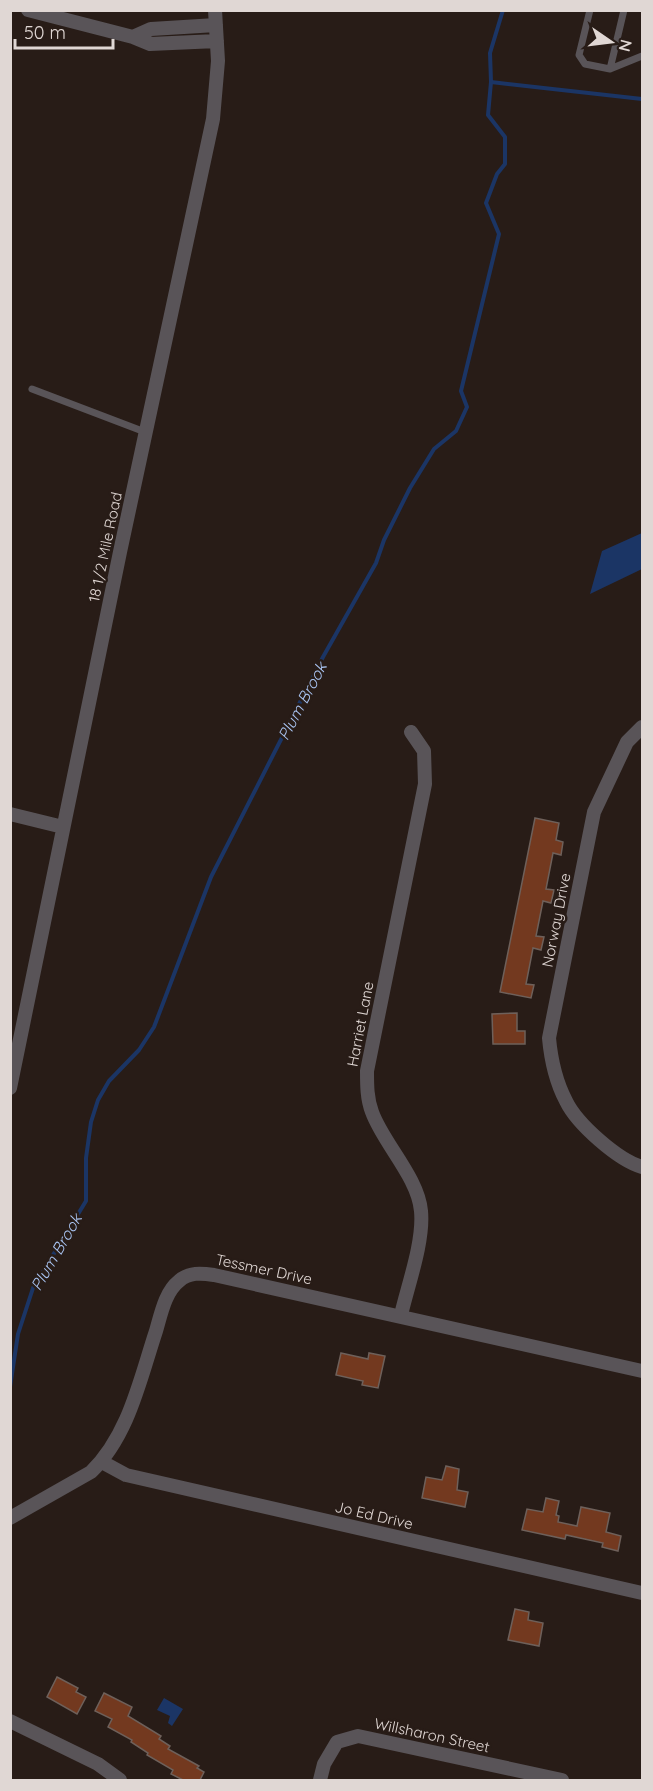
<svg xmlns="http://www.w3.org/2000/svg" width="653" height="1791" viewBox="0 0 653 1791" font-family="Quicksand,sans-serif">
  <rect width="100%" height="100%" fill="#281c17"/>
  <path fill="#1b3565" d="M642 533V569L590 594 602 551Z
    M164 1698 183 1709 172 1726 168 1723 170 1716 157 1710Z"/>
  <g fill="none" stroke-linecap="round" stroke-linejoin="round">
    <path stroke="#1b3565" stroke-width="4" d="M491 82 642 99
      M10 1387 18 1334 33 1288 86 1201V1158L91 1122 98 1100 109 1081 139 1050 154 1027 211 877 323 657 376 563 384 540 410 488 434 449 456 431 467 407 461 391 499 234 486 203 497 174 505 164V137L488 115 491 82 490 53 503 10"/>
  </g>
  <path fill="#73391f" stroke="#6e605a" stroke-width="1.5" d="M535 818 559 823 556 840 563 842 561 855 553 853 546 889 554 890 551 903 543 901 536 936 544 937 541 950 533 948 526 984 534 985 531 998 500 992Z
    M517 1013V1031H525V1044H493L492 1014Z
    M341 1353 368 1359 369 1353 385 1356 378 1388 362 1385 363 1381 336 1375Z
    M446 1466 459 1469 457 1490 468 1492 465 1507 422 1498 426 1477 442 1480Z
    M546 1498 559 1501 556 1515 559 1516 558 1522 577 1526 581 1507 610 1513 606 1532 621 1536 618 1551 602 1547 603 1543 566 1535 565 1539 522 1530 527 1509 543 1512Z
    M515 1609 529 1612 528 1620 543 1623 539 1646 508 1640Z
    M57 1677 78 1688 76 1692 86 1697 77 1714 47 1697Z
    M104 1693 132 1707 128 1716 161 1736 159 1739 170 1746 168 1749 199 1766 197 1768 204 1772 200 1780H183L171 1774 173 1770 147 1755 148 1753 131 1742 132 1740 108 1727 112 1719 95 1711Z"/>
  <g fill="none" stroke-linecap="round" stroke-linejoin="round">
    <path stroke="#595458" stroke-width="7" d="M590 10 579 55 585 64 610 69 642 56
      M610 69 624 10
      M32 389 145 432"/>
    <path stroke="#595458" stroke-width="14" d="M28 10 133 37
      M216 25 151 29 133 37 150 44 217 41
      M642 727 627 742 594 812 549 1038C551 1060 556 1082 566 1101 577 1124 618 1160 642 1167
      M10 814 63 827
      M10 1088 120 552 213 119 218 61 215 10
      M401 1315C408 1285 424 1241 421 1211 418 1177 383 1143 372 1112 367 1099 367 1085 367 1071L425 784 424 751 411 732
      M102 1462 126 1475 642 1593
      M10 1518 91 1472C129 1435 140 1379 156 1331 161 1314 165 1292 179 1281 189 1272 201 1273 214 1275L642 1371
      M10 1721 98 1764 120 1780
      M320 1780 324 1764 337 1742 358 1736 562 1780"/>
  </g>
  <g text-anchor="middle" dominant-baseline="central" stroke-width="5" stroke-linejoin="round" paint-order="stroke">
    <g font-size="15" fill="#e0d7d4" stroke="#281c17">
      <text transform="translate(105 547) rotate(-78)">18 1/2 Mile Road</text>
      <text transform="translate(556 920) rotate(-79)">Norway Drive</text>
      <text transform="translate(360 1024) rotate(-79)">Harriet Lane</text>
      <text transform="translate(264 1269) rotate(12)">Tessmer Drive</text>
      <text transform="translate(374 1515) rotate(13)">Jo Ed Drive</text>
      <text transform="translate(432 1735) rotate(12)">Willsharon Street</text>
    </g>
    <g font-size="16" font-style="italic" fill="#aac5f3" stroke="#281c17">
      <text transform="translate(302 701) rotate(-62)">Plum Brook</text>
      <text transform="translate(56 1252) rotate(-60)">Plum Brook</text>
    </g>
  </g>
  <rect width="653" height="1791" fill="none" stroke="#e0d7d4" stroke-width="24"/>
  <g transform="translate(611 42) rotate(104)" stroke="#281c17" stroke-width="4.5" paint-order="stroke">
  <path d="M0-4.5L10 22L0 15L-10 22Z" fill="#e0d7d4"/>
  <text y="-9" font-size="16" font-weight="bold" text-anchor="middle" fill="#e0d7d4">N</text>
  </g>
  <path d="M15 39v9h98v-9" fill="none" stroke="#e0d7d4" stroke-width="3"/>
  <text x="24" y="39" font-size="18" fill="#e0d7d4" stroke="#281c17" stroke-width="4.5" paint-order="stroke">50 m</text>
</svg>
